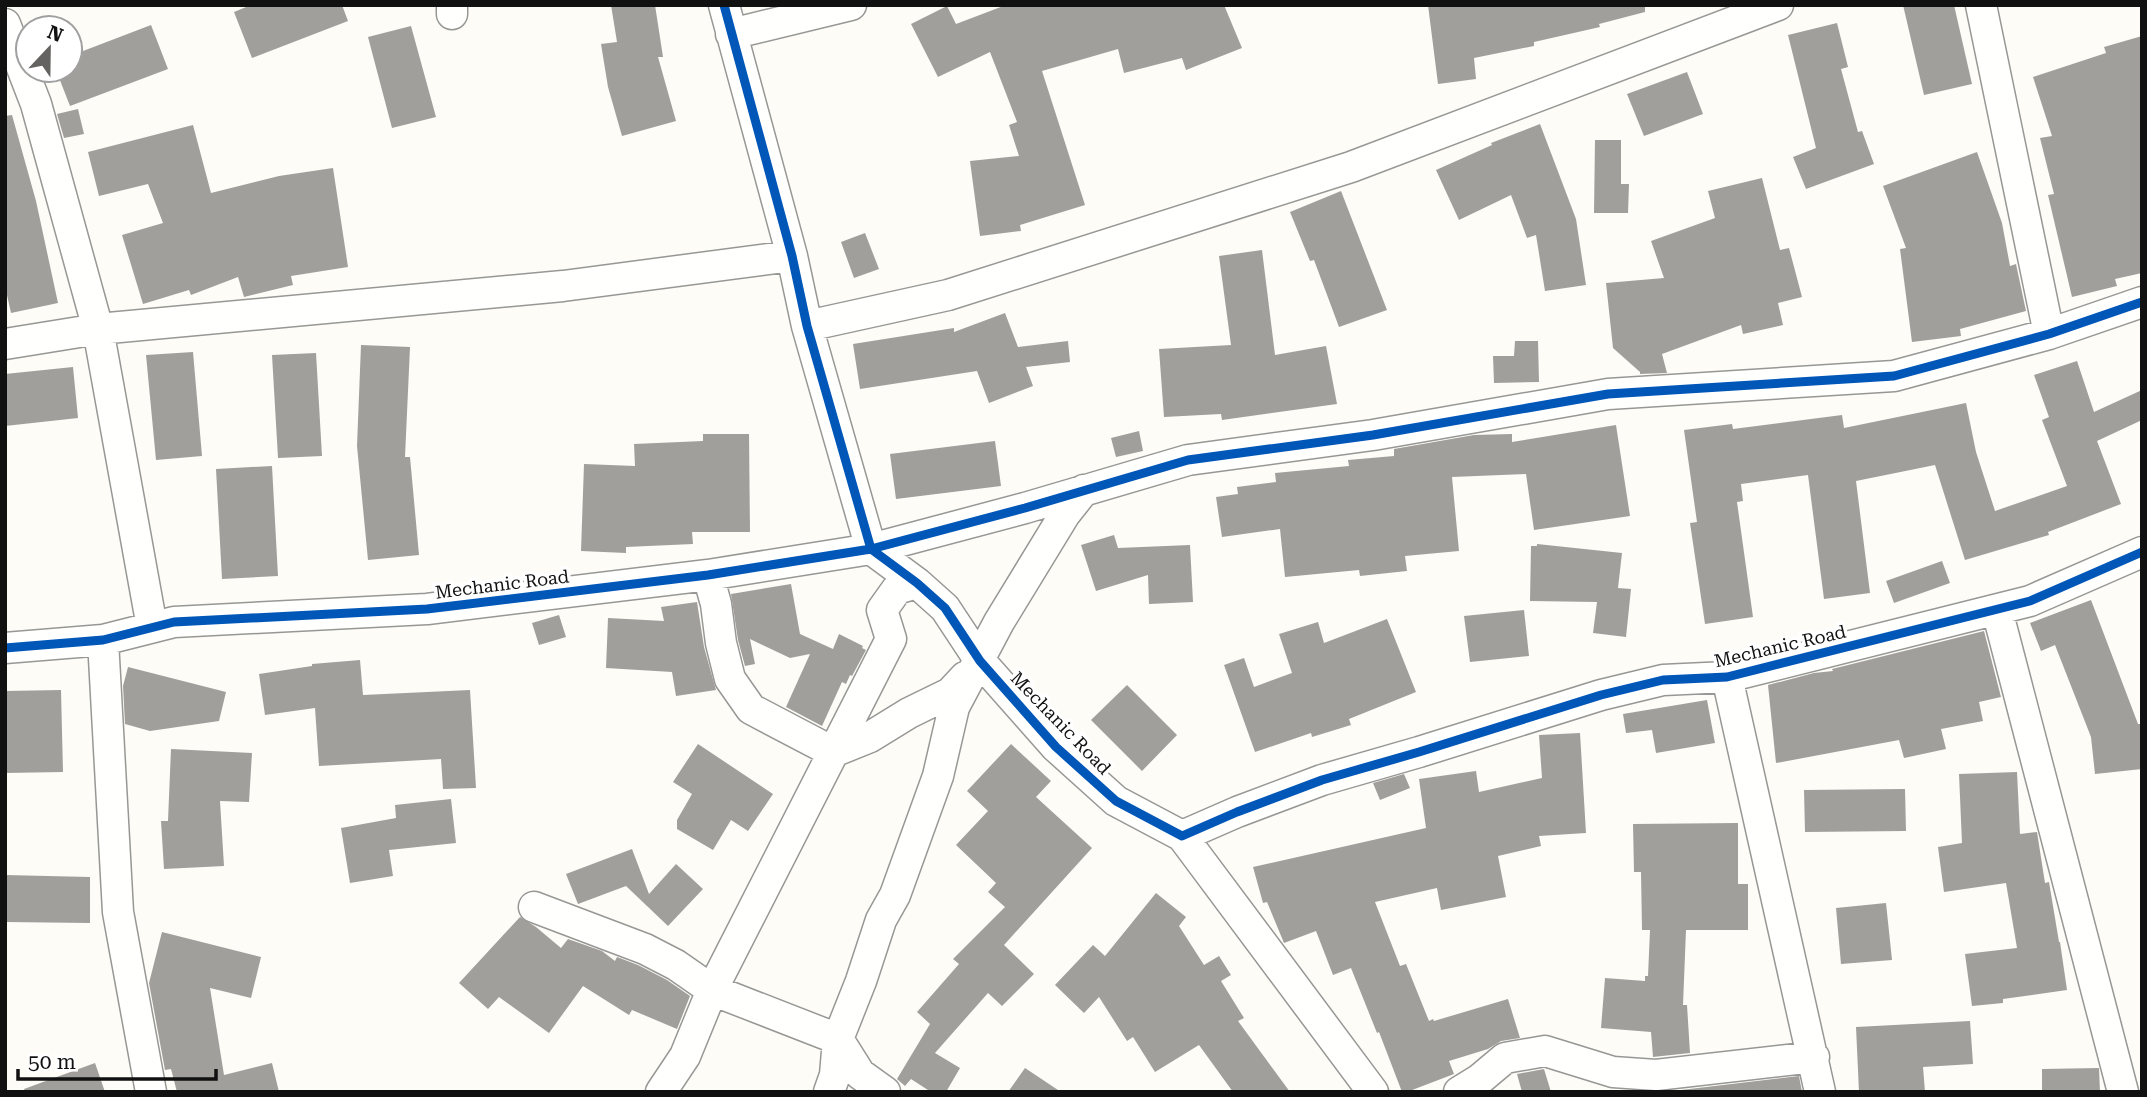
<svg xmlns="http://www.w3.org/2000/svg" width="2147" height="1097" viewBox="0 0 2147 1097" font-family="'Roboto Serif',serif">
  <rect width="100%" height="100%" fill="#fdfcf7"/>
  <path fill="#a19f9c" d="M251 5H342L348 21 252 58 234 12Z
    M611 5H655L663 57H658L676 121 622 136 608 87 601 44 617 42Z
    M1006 5H1224L1242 48 1186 70 1182 58 1124 73 1118 49 1042 71 1085 205 1020 225 1021 231 980 236 970 161 1019 156 1009 125 1017 122 990 52 938 77 911 24 947 6 956 24Z
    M1428 5H1645V12L1599 24 1600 27 1534 42V46L1474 58 1476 79 1438 84Z
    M1903 5H1954L1972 84 1924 95Z
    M1837 23 1848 67 1841 69 1858 132 1862 131 1874 164 1806 189 1793 157 1816 148 1788 35Z
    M151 25 168 69 70 106 56 70H70V56Z
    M411 26 436 117 392 128 368 37Z
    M2142 36V273L2115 279 2117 286 2072 297 2048 195 2054 194 2040 138 2052 136 2033 77 2106 53 2104 47Z
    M1687 72 1703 114 1644 136 1627 94Z
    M78 109 84 134 64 138 57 114Z
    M12 115 36 201 58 303 11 313 5 286V116Z
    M1540 124 1576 219 1586 285 1545 291 1536 235 1527 238 1511 195 1459 220 1436 170 1492 145 1491 143Z
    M193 125 211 193 279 176 333 168 348 267 291 276 293 285 244 297 238 277 191 295 189 290 143 304 122 235 163 223 148 184 99 196 88 152Z
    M1595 140H1621V184H1629L1628 213H1594Z
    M1977 152 2002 223 2010 266 2016 264 2026 311 1960 329 1961 336 1912 342 1900 249 1906 248 1883 186Z
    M1762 178 1780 250 1789 248 1802 297 1778 303 1783 325 1743 334 1741 325 1662 354 1667 373 1640 374V372L1613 348 1606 283 1664 278 1651 241 1715 218 1708 191Z
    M1341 191 1387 310 1339 327 1314 260 1310 261 1290 212Z
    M865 233 879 269 854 278 841 242Z
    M1262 250 1275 355 1326 346 1337 404 1222 420 1221 414 1164 417 1159 349 1231 345 1219 256Z
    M1005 313 1018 347 1068 341 1070 362 1026 367 1033 386 989 403 977 371 860 389 853 344 954 328V332Z
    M1515 341H1538L1539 382 1494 383 1493 356H1514Z
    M361 345 410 347 405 457H410L419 555 368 560 357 446Z
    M193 352 202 456 156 460 146 355Z
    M316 353 322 456 278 458 272 355Z
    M2077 361 2094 412 2142 390V420L2097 441 2121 504 2048 532 2049 535 1965 560 1935 465 1856 481 1870 593 1824 599 1808 475 1741 484 1743 501 1737 502 1753 617 1705 624 1690 523 1697 522 1684 430 1732 424 1733 429 1842 415 1844 428 1966 403 1976 452 1995 511 2067 486 2042 420 2049 417 2034 375Z
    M73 367 78 418 5 426V374Z
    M1616 425 1630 516 1534 530 1526 474 1452 477 1459 551 1405 556 1407 571 1360 576 1359 570 1285 577 1280 529 1222 537 1216 497 1238 494 1237 487 1276 482 1275 473 1349 466 1348 460 1394 456V449L1474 435 1512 434V442Z
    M1139 431 1143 451 1116 457 1111 438Z
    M703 434H749L750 532H692L693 544 626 547V553L581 551 584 464 635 466 634 444 703 441Z
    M995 441 1001 486 896 499 890 454Z
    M272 466 278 576 222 579 216 469Z
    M1114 535 1118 548 1190 545 1193 602 1149 604 1148 575 1096 591 1081 545Z
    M1537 544 1622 553 1618 588 1631 589 1626 637 1593 633 1597 602 1530 601 1531 546H1537Z
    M1942 561 1950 583 1894 603 1886 581Z
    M791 584 800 634 833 649 839 634 863 646 862 648 866 650 852 676 850 675 846 684 842 682 822 726 786 707 810 654 790 658 750 639 755 664 745 666 738 640 731 594Z
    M2091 600 2138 724H2142V769L2095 774 2091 737 2055 645 2041 651 2030 623Z
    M697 602 704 647 716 690 676 696 672 672 606 668 608 618 664 621 661 607Z
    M1524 610 1529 656 1470 662 1464 616Z
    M559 615 566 637 539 645 532 623Z
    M1387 619 1416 692 1349 719 1351 725 1312 737 1311 733 1255 752 1224 665 1244 658 1254 687 1292 673 1279 634 1318 622 1324 643Z
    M1984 631 2001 697 1979 702 1983 721 1941 729 1946 749 1904 758 1899 740 1776 763 1768 685 1814 673 1833 671 1832 669Z
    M360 660 363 695 470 690 476 788 443 789 441 759 319 766 315 708 265 715 259 674 312 666V664Z
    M128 667 226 692 219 721 150 731 125 724 123 686Z
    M1127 685 1177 735 1142 771 1091 720Z
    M61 690 63 772 5 773V691Z
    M1707 700 1715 743 1656 753 1652 730 1626 733 1623 714Z
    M1580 733 1586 833 1539 836 1541 846 1498 856 1506 897 1441 910 1437 888 1375 902 1400 966 1406 964 1429 1021 1433 1019 1434 1021 1508 999 1520 1038 1501 1041 1488 1049 1449 1061 1454 1074 1407 1092H1402L1379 1032 1377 1033 1351 968 1333 975 1316 931 1284 943 1267 902 1263 903 1253 867 1426 828 1419 779 1476 771 1479 792 1542 778 1539 735Z
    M698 744 773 794 748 831 731 820 713 850 677 829V820L692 794 673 782Z
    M1011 744 1051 781 1036 797 1092 848 1004 945 1034 974 1002 1006 988 993 935 1053 960 1068 946 1092H931L911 1079 905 1086 897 1079 930 1024 917 1012 959 964 953 959 1005 907 988 892 996 883 956 845 988 811 967 791Z
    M171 749 252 753 249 802 220 801 224 866 164 869 161 821H168Z
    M2017 772 2020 834 2037 832 2045 883 2049 882 2059 942H2060L2067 990 2003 999V1003L1972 1006 1965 954 2017 948 2006 883 1944 892 1938 847 1962 843 1959 774Z
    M1404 774 1410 788 1380 800 1373 783Z
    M1905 789 1906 831 1805 832 1804 790Z
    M451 799 456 843 389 850 393 876 350 883 341 828 396 818 395 805Z
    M1738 823V884H1748V930H1686L1683 1005H1687L1690 1053 1653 1057 1651 1032 1601 1028 1605 978 1645 981V976H1648L1650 930H1642L1641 872H1634L1633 824Z
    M632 849 649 894 676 864 703 889 668 926 626 886 578 904 566 874Z
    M5 875 90 877V923L5 922Z
    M1156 893 1186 917 1179 926 1204 965 1219 956 1231 975 1221 981 1244 1018 1238 1021 1290 1092H1233L1199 1045 1155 1072 1133 1037 1127 1041 1099 997 1084 1013 1055 985 1093 945 1105 956Z
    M1886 903 1892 960 1841 964 1836 908Z
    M520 917 536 927 561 948 568 939 602 951 615 961 617 957 638 965 667 980 690 996 677 1029 632 1010 629 1015 583 986 549 1033 499 997 488 1009 459 983Z
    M162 932 261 957 251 998 210 988 224 1075 272 1063 279 1092H177L171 1069 165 1070 149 983Z
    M1970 1021 1973 1064 1923 1067 1925 1092H1859L1856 1027Z
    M95 1063 105 1092H25L24 1089Z
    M1025 1068 1061 1092H1008Z
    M2099 1068 2100 1092H2042V1069Z
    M1544 1069 1551 1092H1522L1517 1074Z
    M1799 1076 1802 1092H1664Z"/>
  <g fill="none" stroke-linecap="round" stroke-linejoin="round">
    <g stroke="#979795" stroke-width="33">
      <path id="street" d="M452 5V14
        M724 5 792 256 807 326 871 549 1025 508 1188 460 1373 435 1608 394 1894 376 2049 334 2142 302
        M1981 5 2049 334
        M5 24 36 104 98 329 152 627
        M731 34 851 5
        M807 326 948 295 1351 167 1778 5
        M5 344 98 329 563 286 792 256
        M708 575 716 604 721 643 730 679 751 709 833 752 870 737 909 713 950 693 965 677
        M1997 610 2123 1092
        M103 640 118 912 151 1092
        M5 648 103 640 174 622 427 609 708 575 871 549 917 583 945 608 980 661 1056 747 1116 801 1182 836 1237 812 1322 780 1419 752 1601 695 1663 680 1727 677 2030 601 2142 552
        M1727 677 1820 1092
        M1182 836 1373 1092
        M534 907 645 949 676 965 712 990 838 1039 860 1074 885 1092
        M661 1092 685 1056 712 990 891 639 882 610 897 589 917 583
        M829 1092 835 1075 838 1039 861 981 881 920 895 895 938 776 954 707 999 622 1065 514 1084 490
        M1459 1092 1480 1079 1505 1058 1545 1051 1613 1072 1656 1075 1814 1057"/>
    </g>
    <use href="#street" stroke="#fffffe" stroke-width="30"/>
    <g stroke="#fff" stroke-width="13">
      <path id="cycleway" d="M724 5 792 256 807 326 871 549 1025 508 1188 460 1373 435 1608 394 1894 376 2049 334 2142 302
        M5 648 103 640 174 622 427 609 708 575 871 549 917 583 945 608 980 661 1056 747 1116 801 1182 836 1237 812 1322 780 1419 752 1601 695 1663 680 1727 677 2030 601 2142 552"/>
    </g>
    <use href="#cycleway" stroke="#0057b8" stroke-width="9"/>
  </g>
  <g text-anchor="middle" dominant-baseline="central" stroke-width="7" stroke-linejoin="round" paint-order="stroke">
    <g font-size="18" fill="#111" stroke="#fff">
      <text transform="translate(502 584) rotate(-7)">Mechanic Road</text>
      <text transform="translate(1780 646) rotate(-13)">Mechanic Road</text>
      <text transform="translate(1061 723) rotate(46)">Mechanic Road</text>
    </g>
  </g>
  <rect width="2147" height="1097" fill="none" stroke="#111111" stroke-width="14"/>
  <g transform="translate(49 49) rotate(22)"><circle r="33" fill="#ffffff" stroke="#a0a0a0" stroke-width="2"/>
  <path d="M0-5L12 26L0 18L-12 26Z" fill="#646362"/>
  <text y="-10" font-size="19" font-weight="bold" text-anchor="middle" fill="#111111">N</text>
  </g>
  <path d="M18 1069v10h198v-10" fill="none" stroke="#111111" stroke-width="3.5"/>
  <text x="28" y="1069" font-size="21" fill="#111111" stroke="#ffffff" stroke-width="5" paint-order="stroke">50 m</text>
</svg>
